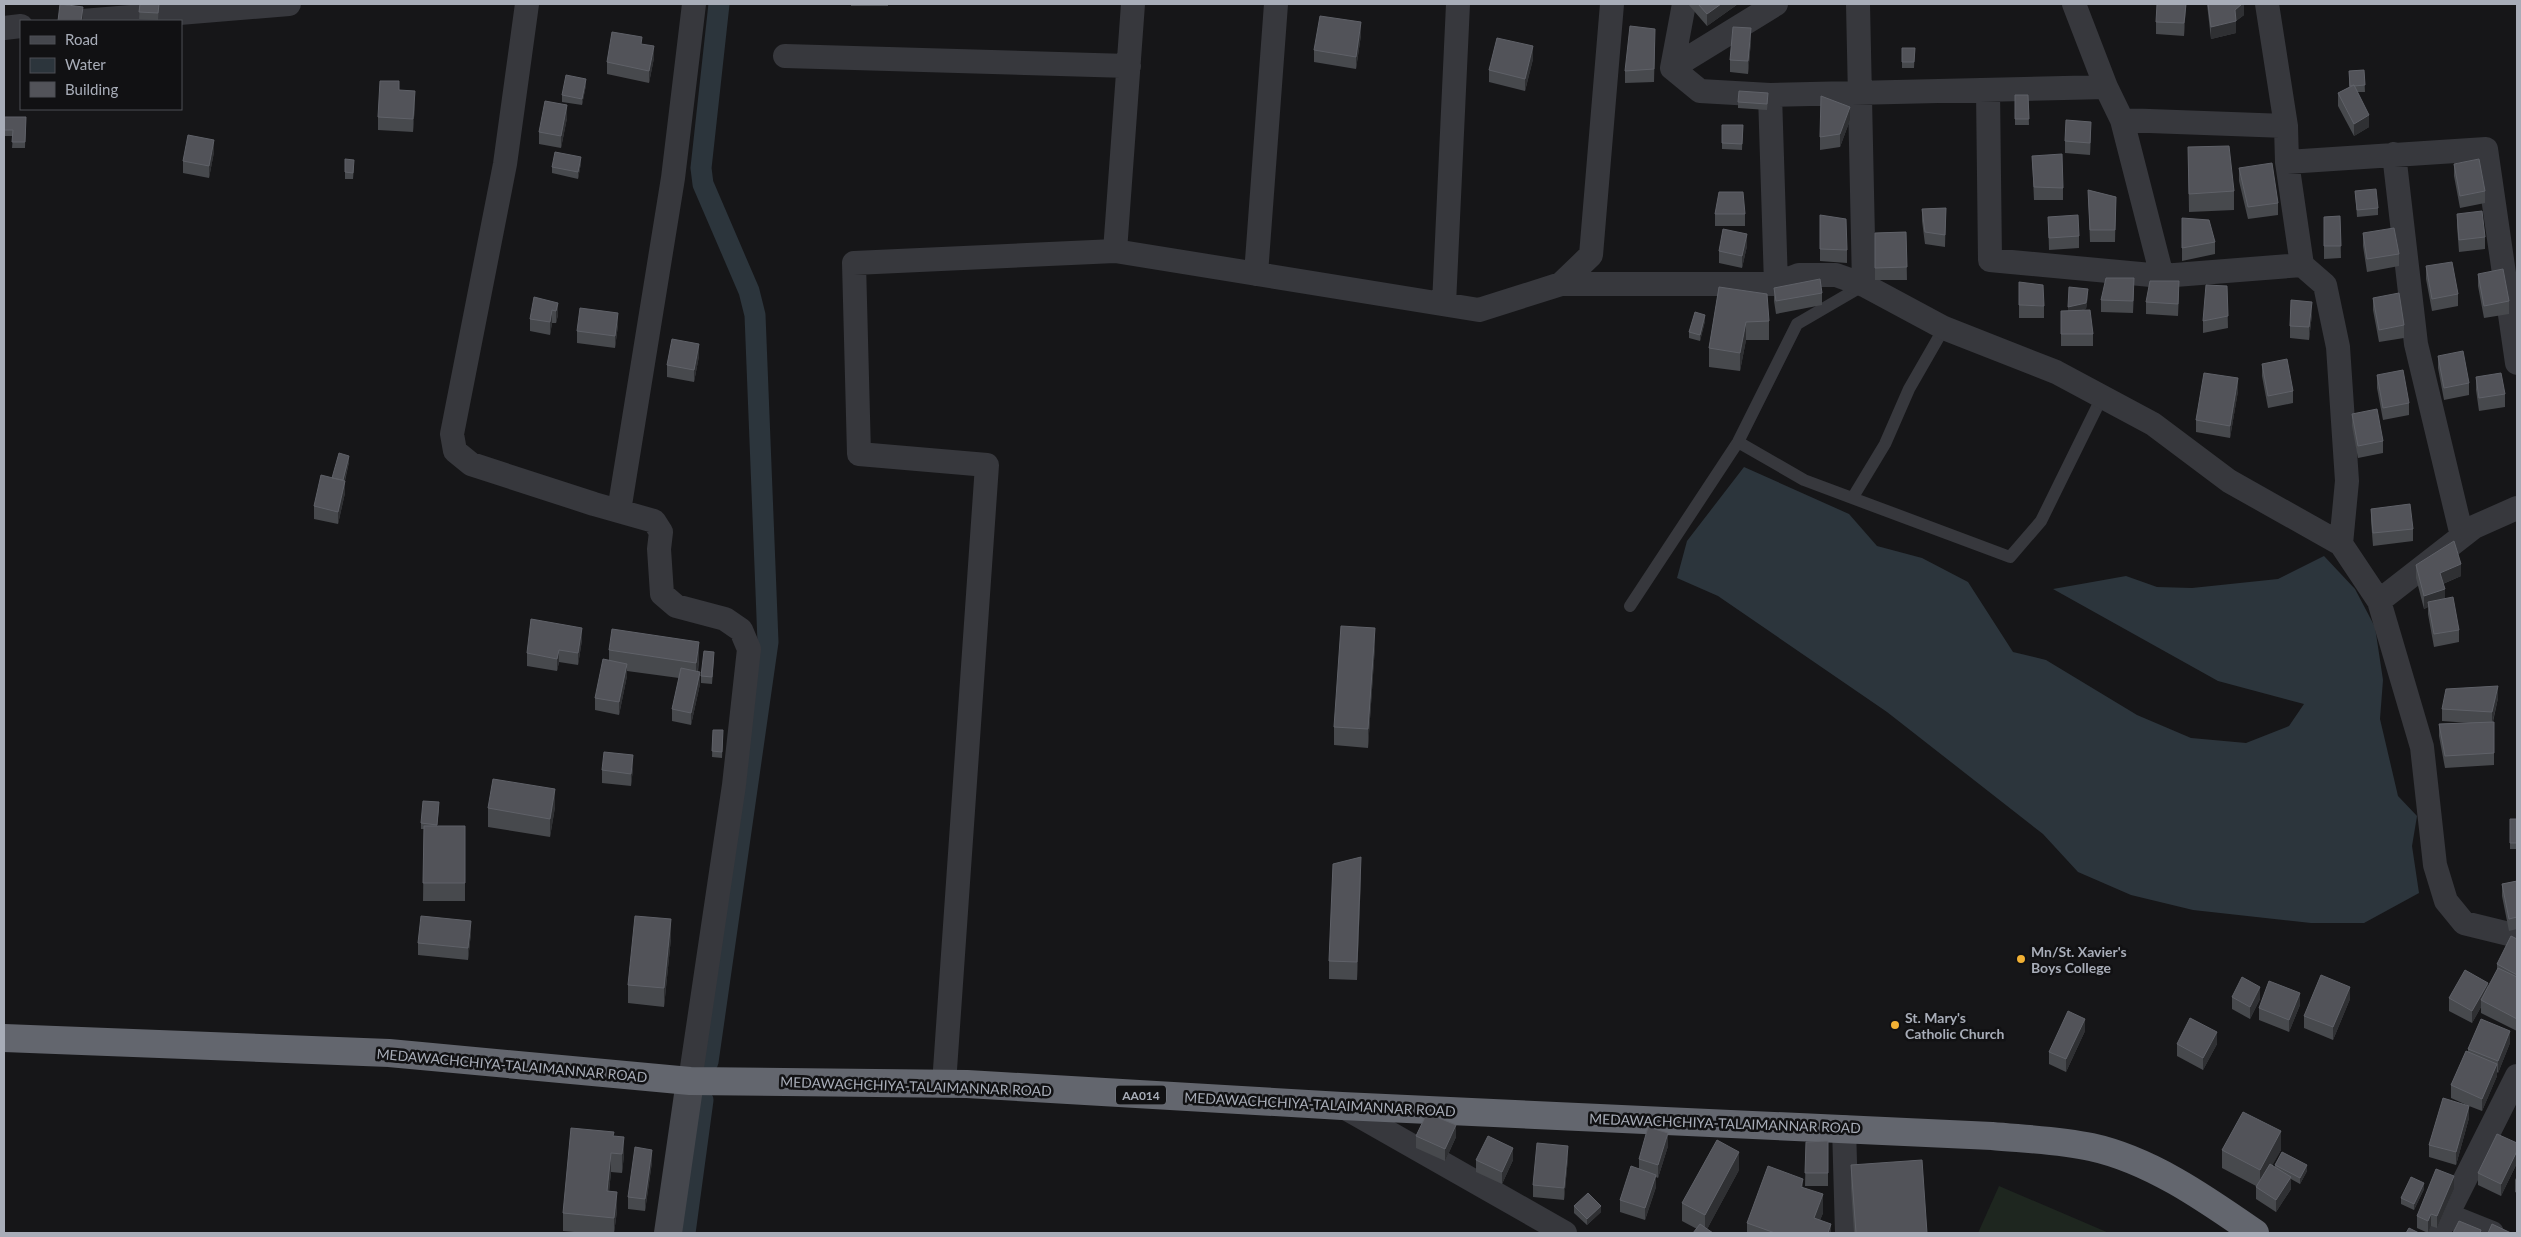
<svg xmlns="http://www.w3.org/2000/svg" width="2521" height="1237" viewBox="0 0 2521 1237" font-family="Lato,sans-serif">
  <rect width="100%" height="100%" fill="#161618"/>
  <path fill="#1e261f" d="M1999 1186 2109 1233H1978Z"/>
  <path fill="#2c353c" d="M1744 467 1849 514 1877 546 1922 558 1968 582 2013 652 2046 660 2137 715 2191 738 2246 743 2289 726 2304 704 2218 681 2053 589 2126 576 2157 587 2192 588 2278 579 2324 556 2355 589 2375 627 2383 680 2380 719 2398 796 2417 816 2412 846 2419 893 2364 923H2311L2193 910 2131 895 2078 872 2043 834 1887 712 1718 596 1677 578 1687 541Z"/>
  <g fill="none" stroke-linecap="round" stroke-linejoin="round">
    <path stroke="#2c353c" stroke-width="21" d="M708 1062 768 642 755 315 749 291 703 184 701 168 719 4
      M685 1233 703 1100"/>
    <path stroke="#37383d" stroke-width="12" d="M1738 442 1804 480 2010 557 2041 521 2102 397
      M1853 497 1885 444 1909 389 1944 328
      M1630 606 1738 442 1797 324 1864 285"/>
    <path stroke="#37383d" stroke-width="24" d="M527 4 505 164 452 434 455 451 471 464 594 504 654 521 661 532 659 549 662 594 676 606 725 619 741 630 749 649 734 785 690 1081
      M1133 4 1115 251 1479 310 1561 284 1591 255 1612 4
      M1858 4 1864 285
      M2074 4 2106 87 2122 120 2162 276
      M2267 4 2286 126 2287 162 2302 265 2325 285 2338 347 2347 481 2341 544
      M82 21 289 4
      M4 28 21 26
      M785 56 1129 66
      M1672 68 1700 91 1770 95 2106 87
      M1672 68 1776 4
      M1672 68 1684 4
      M1988 90 1990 260 2162 276 2302 265
      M1770 95 1776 284
      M2122 120 2286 126
      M2394 154 2416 344 2462 536
      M2287 162 2486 149 2517 363
      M1256 274 1276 4
      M1561 284H1776L1799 275H1836L1864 285 1944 328 2056 372 2153 424 2229 481 2341 544 2379 601 2422 747 2435 865 2446 901 2464 923 2517 936
      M1444 304 1458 4
      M619 511 673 178 694 4
      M2379 601 2474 527 2517 508
      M944 1084 987 465 859 454 854 263 1115 251
      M1342 1106 1565 1233
      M1844 1127 1847 1233
      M2447 1215 2492 1233
      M2438 1233 2517 1076"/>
    <path stroke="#45474d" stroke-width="28" d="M668 1233 690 1081"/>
    <path stroke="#63666e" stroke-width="28" d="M4 1038 389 1053 690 1081 967 1084 1342 1106 1992 1136C2025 1139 2059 1140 2091 1147 2151 1160 2206 1199 2255 1233"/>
  </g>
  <path fill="#47494d" d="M140 4H159L158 20 139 19Z
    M851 4H888V6H851Z
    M1688 4H1738L1707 26Z
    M2186 4 2184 36 2156 34V22Z
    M2207 4H2244V15L2236 21V33L2211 39Z
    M1361 35 1356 69 1314 62V50Z
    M1751 41 1748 74 1730 72V60Z
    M1655 42 1654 82 1625 83V71Z
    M1902 48H1915L1914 68H1902Z
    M654 58 649 83 607 74V62Z
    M1533 59 1525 91 1489 82V70Z
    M2364 70 2365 92H2357L2369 127 2354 136 2338 106V93L2349 87V71Z
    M586 85 582 105 562 102V95Z
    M399 90 415 104 413 132 378 130V117Z
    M2015 95H2028L2029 125H2015Z
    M1768 99 1767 110 1738 108V102Z
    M4 117H26L25 148H12L13 136H4Z
    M567 118 561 148 539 144V132Z
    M1850 120 1840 147 1820 150V137Z
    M1722 125H1743L1742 150 1722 149Z
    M2091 134 2090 155 2065 153V141Z
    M2188 147 2234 191V210L2189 212Z
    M214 152 209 178 183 173V161Z
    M2032 156 2063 188V200H2034Z
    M581 163 578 179 552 173V167Z
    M2454 164 2485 191V203L2460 208 2454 176Z
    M354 166 353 179H345V172Z
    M2239 168 2278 203V215L2248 219 2239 181Z
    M2088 190 2116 197 2115 242H2090Z
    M2355 191 2378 208V215L2357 217Z
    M2516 192H2517V213L2516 204Z
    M1946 208 1945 247 1925 244 1922 221V209Z
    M1715 214H1745V226H1715Z
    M2457 214 2485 237V249L2459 252 2457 226Z
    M1820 215 1847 250V263L1820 261Z
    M2340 216 2341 258 2324 259V217Z
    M2048 217 2079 236V248L2049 250Z
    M2182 218 2215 242V254L2182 261Z
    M1906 232 1907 280H1875V233Z
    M2363 233 2399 254V266L2367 272 2363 246Z
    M1747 246 1742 268 1719 263V251Z
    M2426 266 2458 294V306L2432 311 2426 279Z
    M2478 274 2509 301V314L2484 318 2478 286Z
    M2227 286 2228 328 2203 333V321Z
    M1719 287 1769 321V340H1746L1740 371 1709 367V348Z
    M1774 288 1822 293V305L1776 314 1774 301Z
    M2134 290 2133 313 2101 312V300Z
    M2179 293 2178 316 2146 314V302Z
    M2088 295 2086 309 2079 311 2093 334V346H2061V311H2068Z
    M2373 298 2404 325V338L2379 342 2373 310Z
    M558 303V315L556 323H552L550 335 530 331V319Z
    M2019 305 2044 306V318H2019Z
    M2312 314 2309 340 2290 338V326Z
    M1705 321 1700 341 1689 338V332Z
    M618 325 615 348 577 343V331Z
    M699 356 694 382 667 377V365Z
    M2438 356 2469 383V395L2444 400 2438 368Z
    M2262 364 2293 391V403L2268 408 2262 376Z
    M2377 375 2409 403V415L2383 420 2377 388Z
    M2476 377 2505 394V407L2479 411 2476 390Z
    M2238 391 2230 438 2196 432V420Z
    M2352 414 2383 441V453L2358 458 2352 426Z
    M349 462 345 481V493L338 524 314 519V506Z
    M2371 509 2413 529V541L2373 546 2371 521Z
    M2416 565 2461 576 2443 584 2445 599 2459 630V642L2434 647 2428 614V607L2424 609 2416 578Z
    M582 640 578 665 559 662 557 671 527 666V653Z
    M1375 646 1368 748 1334 745V727Z
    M609 650 699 660 698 672 700 684 691 725 672 721V709L679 678 627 671V676L619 715 595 710V698L609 660Z
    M714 658 712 684 701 683V676Z
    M2498 698 2493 722H2494V765L2445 768 2439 736V724L2470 723 2442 721V709Z
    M713 730 723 736 722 758 712 757Z
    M633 768 631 786 602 783V770Z
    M555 807 550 837 488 827V808Z
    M439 809 437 826H465V901H423L424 829H421V823Z
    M2510 819H2517V849H2510Z
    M1361 876 1357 980 1329 979V961Z
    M2517 881V929L2509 931 2502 896V884Z
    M471 933 468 960 418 955V943Z
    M671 938 664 1007 628 1003V985Z
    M2517 939V1031L2481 1013V1007L2472 1023 2449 1011V998L2488 988 2497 971V964Z
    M2232 997 2260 999 2250 1019 2232 1009Z
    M2350 999 2333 1040 2304 1028V1016Z
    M2300 1005 2289 1032 2259 1020V1008Z
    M2085 1031 2066 1072 2049 1064V1052Z
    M2510 1043 2498 1073 2497 1072V1076L2482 1111 2469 1106V1118L2456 1165 2429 1157V1145L2469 1106 2451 1098V1085L2468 1052V1049Z
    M2177 1044H2217L2203 1070 2177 1056Z
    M614 1136 624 1155 622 1173 611 1172 609 1192 617 1211 614 1233H585L563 1231V1213Z
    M1416 1136 1456 1137 1445 1161 1416 1148Z
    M1828 1141V1186H1805L1806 1142Z
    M2517 1143V1163L2501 1196 2478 1185V1173Z
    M1668 1146 1658 1178 1656 1177V1187L1645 1220 1620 1212V1200L1639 1168V1159Z
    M2222 1150H2281L2272 1165 2275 1168V1165L2307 1171 2300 1184 2291 1179V1189L2276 1212 2256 1199V1186L2222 1168Z
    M1568 1158 1564 1200 1533 1197V1185Z
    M1476 1160H1513L1502 1184 1476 1172Z
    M652 1162 645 1211 628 1209V1197Z
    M1851 1165 1927 1233H1854L1851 1189Z
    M1739 1170 1707 1229H1697L1682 1221V1203Z
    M2517 1176V1193L2515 1192V1180Z
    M1803 1188 1823 1213 1820 1220 1831 1233H1747V1223Z
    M2424 1189 2414 1210 2401 1204V1198Z
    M2454 1189 2437 1228 2431 1226 2428 1233 2417 1228V1216Z
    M1574 1206 1601 1212 1587 1225 1574 1213Z"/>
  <path fill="#2f3033" d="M1721 4H1738L1707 26V14Z
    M2186 4 2184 36V23Z
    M2242 4H2244V15L2236 21V33L2211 39V27Z
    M83 7V19L82 21H81Z
    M1361 22V35L1356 69V57Z
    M1751 28V41L1748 74V61Z
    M654 46V58L649 83V71Z
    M1533 46V59L1525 91V79Z
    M586 79V85L582 105V99Z
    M415 91V104L413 132V119Z
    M567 105V118L561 148V136Z
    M1850 107V120L1840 147V134Z
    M2369 115V127L2354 136V124Z
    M2091 122V134L2090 155V143Z
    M214 140V152L209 178V166Z
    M581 157V163L578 179V172Z
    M1747 234V246L1742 268V256Z
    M2088 289V295L2086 309 2068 313V307Z
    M2312 302V314L2309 340V327Z
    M558 303V315L556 323V311Z
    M552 310V323L550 335V322Z
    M618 313V325L615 348V336Z
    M1705 315V321L1700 341V335Z
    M1746 322V340L1740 371V353Z
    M699 344V356L694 382V370Z
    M2238 378V391L2230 438V426Z
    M349 456V462L342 491V485Z
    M345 481V493L338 524V512Z
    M2461 564V576L2440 585V573Z
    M2445 589V601L2428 602V607L2424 609V596Z
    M582 628V640L578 665V653Z
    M1375 628V646L1368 748V729Z
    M699 642V660L696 681V663Z
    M559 650V662L557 671V659Z
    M627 664V676L619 715V702Z
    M700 672V684L691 725V713Z
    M2498 686V698L2492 724V712Z
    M633 755V768L631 786V774Z
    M555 789V807L550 837V819Z
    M1361 857V876L1357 980V962Z
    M671 919V938L664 1007V988Z
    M471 921V933L468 960V948Z
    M2488 983V995L2481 1000V1007L2472 1023V1011Z
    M2260 987V999L2250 1019V1007Z
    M2350 987V999L2333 1040V1027Z
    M2300 993V1005L2289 1032V1020Z
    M2085 1019V1031L2066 1072V1059Z
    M2510 1031V1043L2498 1073V1061Z
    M2217 1032V1044L2203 1070V1058Z
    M2497 1064V1076L2482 1111V1099Z
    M2469 1106V1118L2456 1165V1152Z
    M1456 1125V1137L1445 1161V1149Z
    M2281 1131V1150L2260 1188V1170Z
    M1668 1133V1146L1658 1178V1165Z
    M624 1137V1155L622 1173V1154Z
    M1568 1146V1158L1564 1200V1188Z
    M1513 1148V1160L1502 1184V1172Z
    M652 1150V1162L645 1211V1199Z
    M2517 1151V1163L2501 1196V1184Z
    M1739 1152V1170L1705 1233V1215Z
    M611 1153V1172L607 1210V1191Z
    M2307 1165V1171L2300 1184V1178Z
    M1656 1175V1187L1645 1220V1208Z
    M2454 1176V1189L2437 1228V1216Z
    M2291 1177V1189L2276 1212V1200Z
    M1803 1179V1197L1801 1187Z
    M2424 1183V1189L2414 1210V1204Z
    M617 1192V1211L614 1233V1218Z
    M1823 1194V1213L1815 1233 1814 1218Z
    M1601 1206V1212L1587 1225V1219Z
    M2431 1214V1226L2428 1233V1221Z
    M1831 1224V1233H1828Z"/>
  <path fill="#525359" stroke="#5f6168" d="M60 4 83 7 81 21H58Z
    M140 4H159L158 13 139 12Z
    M1698 4H1721L1707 14Z
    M2157 4H2186L2184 23 2156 22Z
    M2208 4H2242L2235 10 2236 21 2211 27Z
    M1320 16 1361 22 1356 57 1314 50Z
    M1630 26 1655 29 1654 69 1625 71Z
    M1733 27 1751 28 1748 61 1730 60Z
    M612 32 642 37 641 44 654 46 649 71 607 62Z
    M1497 38 1533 46 1525 79 1489 70Z
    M1902 48H1915L1914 62H1902Z
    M2364 70 2365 85 2354 86V85L2350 86 2349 71Z
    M566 75 586 79 582 99 562 95Z
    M380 81H399V90L415 91 413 119 378 117Z
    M2354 85 2369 115 2354 124 2338 93Z
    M1739 91 1768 93 1767 104 1738 102Z
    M2015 95H2028L2029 119H2015Z
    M1821 96 1850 107 1840 134 1820 137Z
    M545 101 567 105 561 136 539 132Z
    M4 117H26L25 142H12L13 130H4Z
    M2066 120 2091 122 2090 143 2065 141Z
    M1722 125H1743L1742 144 1722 143Z
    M188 135 214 140 209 166 183 161Z
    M2229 146 2234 191 2189 194 2188 147Z
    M555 152 581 157 578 172 552 167Z
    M2062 154 2063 188 2034 187 2032 156Z
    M345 159 354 160 353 173 345 172Z
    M2479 159 2485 191 2460 196 2454 164Z
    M2272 163 2278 203 2248 207 2239 168Z
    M2376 189 2378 208 2357 210 2355 191Z
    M2088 190 2116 197 2115 230H2090Z
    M1719 192H1743L1745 214H1715Z
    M1946 208 1945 235 1925 232 1922 209Z
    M2482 211 2485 237 2459 240 2457 214Z
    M1820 215 1846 219 1847 250 1820 249Z
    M2078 215 2079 236 2049 238 2048 217Z
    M2340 216 2341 246H2324V217Z
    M2182 218 2209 220 2215 242 2182 248Z
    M2394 228 2399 254 2367 259 2363 233Z
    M1723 229 1747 234 1742 256 1719 251Z
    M1906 232 1907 267 1875 268V233Z
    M2452 262 2458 294 2432 299 2426 266Z
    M2503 269 2509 301 2484 306 2478 274Z
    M2106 278H2134L2133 301 2101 300Z
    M1820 279 1822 293 1776 301 1774 288Z
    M2150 281H2179L2178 304 2146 302Z
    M2019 282 2043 285 2044 306 2019 305Z
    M2206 285 2227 286 2228 316 2203 321Z
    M1719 287 1767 294 1769 321 1746 322 1740 353 1709 348Z
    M2069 287 2088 289 2086 303 2068 307Z
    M2399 293 2404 325 2379 330 2373 298Z
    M534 297 558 303 556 311 552 310 550 322 530 319Z
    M2291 300 2312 302 2309 327 2290 326Z
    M580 308 618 313 615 336 577 331Z
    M2090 310 2093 334H2061V311Z
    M1695 312 1705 315 1700 335 1689 332Z
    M672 339 699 344 694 370 667 365Z
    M2463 351 2469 383 2444 388 2438 356Z
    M2287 359 2293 391 2268 396 2262 364Z
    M2403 370 2409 403 2383 408 2377 375Z
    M2204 373 2238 378 2230 426 2196 420Z
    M2501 373 2505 394 2479 398 2476 377Z
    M2377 409 2383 441 2358 446 2352 414Z
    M339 453 349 456 343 480 332 478Z
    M321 475 345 481 338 512 314 506Z
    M2410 504 2413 529 2373 533 2371 509Z
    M2454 541 2461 564 2440 573 2445 589 2424 596 2416 565Z
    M2453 597 2459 630 2434 634 2428 602Z
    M531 619 582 628 578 653 559 650 557 659 527 653Z
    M1341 626 1375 628 1368 729 1334 727Z
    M612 629 699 642 696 663 609 650Z
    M704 651 714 652 712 677 701 676Z
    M603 659 627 664 619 702 595 698Z
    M681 668 700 672 691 713 672 709Z
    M2498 686 2492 712 2442 709 2446 689Z
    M2494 722V753L2445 756 2439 724Z
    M713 730H723L722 752 712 751Z
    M604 752 633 755 631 774 602 770Z
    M493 779 555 789 550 819 488 808Z
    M423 801 439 802 437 825 421 823Z
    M2510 819H2517V843H2510Z
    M424 826H465V883H423Z
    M1361 857 1357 962 1329 961 1333 864Z
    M2517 881V917L2509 919 2502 884Z
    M421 916 471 921 468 948 418 943Z
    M635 916 671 919 664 988 628 985Z
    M2511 936 2517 939V975L2497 964Z
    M2498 968 2517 977V1019L2481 1000Z
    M2465 970 2488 983 2472 1011 2449 998Z
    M2321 975 2350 987 2333 1027 2304 1016Z
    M2242 977 2260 987 2250 1007 2232 997Z
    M2269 981 2300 993 2289 1020 2259 1008Z
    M2068 1011 2085 1019 2066 1059 2049 1052Z
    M2190 1018 2217 1032 2203 1058 2177 1044Z
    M2481 1019 2510 1031 2498 1061 2468 1049Z
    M2466 1051 2497 1064 2482 1099 2451 1085Z
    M2443 1098 2469 1106 2456 1152 2429 1145Z
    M2243 1112 2281 1131 2260 1170 2222 1150Z
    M1427 1113 1456 1125 1445 1149 1416 1136Z
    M1648 1127 1668 1133 1658 1165 1639 1159Z
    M571 1128 614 1132 613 1136 624 1137 622 1154 611 1153 607 1191 617 1192 614 1218 563 1213Z
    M2497 1134 2517 1143V1151L2501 1184 2478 1173Z
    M1488 1136 1513 1148 1502 1172 1476 1160Z
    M1717 1140 1739 1152 1705 1215 1682 1203Z
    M1828 1141V1173H1805L1806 1142Z
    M1537 1143 1568 1146 1564 1188 1533 1185Z
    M635 1147 652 1150 645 1199 628 1197Z
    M2282 1152 2307 1165 2300 1178 2275 1165Z
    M1922 1160 1927 1233H1856L1851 1165Z
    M2270 1164 2291 1177 2276 1200 2256 1187Z
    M1631 1166 1656 1175 1645 1208 1620 1200Z
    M1768 1166 1803 1179 1801 1187 1823 1194 1814 1218 1831 1224 1828 1233H1775L1747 1223Z
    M2436 1169 2454 1176 2437 1216 2431 1214 2428 1221 2417 1216Z
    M2411 1177 2424 1183 2414 1204 2401 1198Z
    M1588 1193 1601 1206 1587 1219 1574 1206Z
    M2459 1221 2481 1230 2480 1233H2453Z
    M1700 1224 1713 1233H1693Z
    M2492 1224 2511 1233H2488Z
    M2409 1228 2419 1233H2406Z"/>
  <g fill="#f2b134" stroke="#111113" stroke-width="2">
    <circle cx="2021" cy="959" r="5"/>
    <circle cx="1895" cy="1025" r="5"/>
  </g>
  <g text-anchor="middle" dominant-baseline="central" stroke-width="5" stroke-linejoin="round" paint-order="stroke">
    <rect fill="#111113" stroke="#7b7e86" stroke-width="1" x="1116" y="1085.5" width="50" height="19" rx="4"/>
    <g font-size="12" font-weight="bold" fill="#a8adb8">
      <text x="1141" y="1095">AA014</text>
    </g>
    <g font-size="14" font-weight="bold" fill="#a8adb8" stroke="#111113" text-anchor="start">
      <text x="2031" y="951">Mn/St. Xavier's<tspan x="2031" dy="16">Boys College</tspan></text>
      <text x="1905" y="1017">St. Mary's<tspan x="1905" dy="16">Catholic Church</tspan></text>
    </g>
    <g font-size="14" fill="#a8adb8" stroke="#111113">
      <text transform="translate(512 1065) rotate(5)">MEDAWACHCHIYA-TALAIMANNAR ROAD</text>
      <text transform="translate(916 1086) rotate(2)">MEDAWACHCHIYA-TALAIMANNAR ROAD</text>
      <text transform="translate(1320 1104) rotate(3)">MEDAWACHCHIYA-TALAIMANNAR ROAD</text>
      <text transform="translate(1725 1123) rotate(2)">MEDAWACHCHIYA-TALAIMANNAR ROAD</text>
    </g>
  </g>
  <rect width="2521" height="1237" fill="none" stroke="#a8adb8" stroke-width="10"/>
  <rect x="20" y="20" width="162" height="90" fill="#111113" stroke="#4d4f55"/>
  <rect x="30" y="36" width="25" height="8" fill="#45474d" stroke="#4d4f55"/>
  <text x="65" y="45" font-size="15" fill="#a8adb8">Road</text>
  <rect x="30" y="58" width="25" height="15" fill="#2c353c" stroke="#4d4f55"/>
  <text x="65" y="70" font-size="15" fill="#a8adb8">Water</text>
  <rect x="30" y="82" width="25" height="15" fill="#525359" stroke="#4d4f55"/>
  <text x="65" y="95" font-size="15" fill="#a8adb8">Building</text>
</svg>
